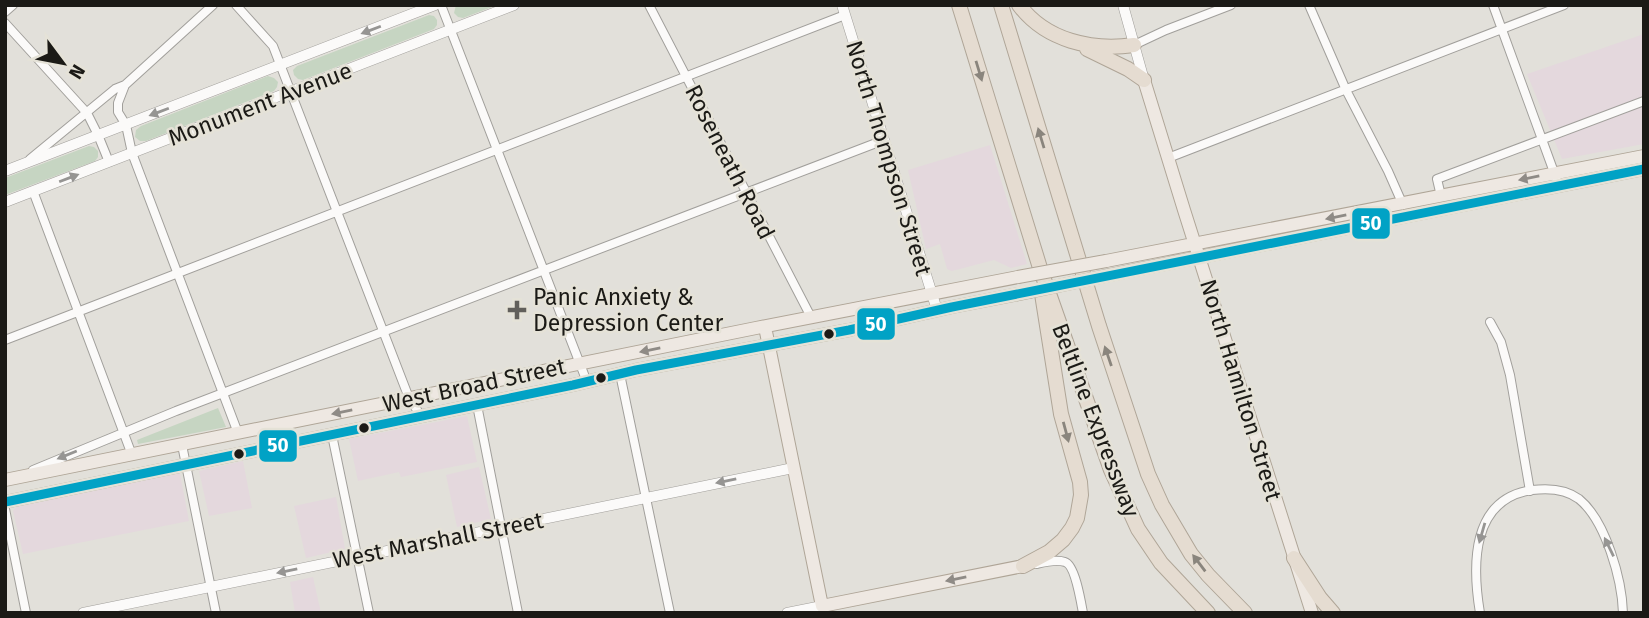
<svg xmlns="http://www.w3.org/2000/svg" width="1649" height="618" viewBox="0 0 1649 618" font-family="'Fira Sans',sans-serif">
  <rect width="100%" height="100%" fill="#e2e0da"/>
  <path fill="#e4d8dd" d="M1644 34V144L1562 159 1527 74Z
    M990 145 1027 264 1011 268 994 260 952 271 947 269 940 244 926 249 908 170Z
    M467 416 477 462 401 477 399 472 358 481 349 439Z
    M243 461 252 508 209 516 199 471Z
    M479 467 491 519 457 527 446 475Z
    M177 473 180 474 189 521 23 554 13 511 16 507Z
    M336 497 345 549 306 558 294 506Z
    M313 577 321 613H295L290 582Z"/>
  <path fill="#c6d5c2" d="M456 5H497L463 18 458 17 454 13Z
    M429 15 434 16 437 20V25L434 29 303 80 298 79 294 75 293 70 297 66Z
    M268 76 274 78 278 82 277 87 274 91 146 141H140L135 137 136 130 141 126Z
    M89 146 94 147 98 151V157L95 161 5 195V178Z
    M218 408 226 427 138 444 137 440Z"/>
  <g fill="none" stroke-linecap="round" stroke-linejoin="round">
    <g stroke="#a19f9b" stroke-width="10">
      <path id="minor" d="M236 5 273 46 409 398 421 416
        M441 5 587 382
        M649 5 811 317
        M1309 5 1346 90 1388 171 1403 205
        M1493 5 1559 186
        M5 12 13 5
        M5 23 87 113 98 135 109 162
        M1134 45 1166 30 1231 5
        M125 85 118 103V112L126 125 132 153 238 433
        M1168 158 1564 5
        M30 159 115 89 125 85 213 5
        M33 191 132 455
        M1441 196 1437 179 1644 101
        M1490 322 1501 342 1510 375 1530 491
        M5 340 845 15
        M620 374 670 613
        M477 405 518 613
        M332 435 369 613
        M182 445 216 613
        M33 470 176 411 884 140
        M5 509 26 613
        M1037 564C1045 562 1056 559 1065 562 1075 565 1081 602 1083 613
        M1480 613C1472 565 1471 499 1532 490 1548 488 1566 489 1579 499 1606 521 1622 580 1623 613"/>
    </g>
    <g stroke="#a19f9b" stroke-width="11">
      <path id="tertiary" d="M842 5 937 310
        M1123 5 1144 80
        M5 171 435 5
        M5 202 514 5
        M83 613 793 468
        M787 613 822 606"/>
    </g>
    <g stroke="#afa597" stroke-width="14">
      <path id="primary" d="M1144 80 1184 210 1312 613
        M1106 261 1644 156
        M1110 275 1644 169
        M765 327 822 606 1023 566
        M5 480 756 328 1018 277
        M5 502 573 385 636 370 849 330 952 307 1029 292"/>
    </g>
    <g stroke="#afa597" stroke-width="16">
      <path id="motorway" d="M959 5 1040 268 1111 470 1138 529 1161 563 1208 613
        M1001 5 1099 326 1148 474 1162 505 1191 554 1208 575 1245 613
        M1019 5C1046 41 1092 51 1134 45
        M1087 49 1128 69 1144 80
        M1294 558 1320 598 1333 613
        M1023 566 1049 552 1063 540 1072 528 1077 518 1081 495 1080 482 1061 414 1042 294"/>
    </g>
    <use href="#minor" stroke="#fbfaf9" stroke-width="8"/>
    <use href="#tertiary" stroke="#fbfaf9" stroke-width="10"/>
    <use href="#primary" stroke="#eee8e2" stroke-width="12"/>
    <use href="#motorway" stroke="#e5dcd1" stroke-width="14"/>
    <g stroke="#afa597" stroke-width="14" stroke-linecap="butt">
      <path id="primary-bridge" d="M1018 277 1106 261
        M1029 292 1110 275"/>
    </g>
    <use href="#primary-bridge" stroke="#eee8e2" stroke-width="12"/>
    <g stroke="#e5e2d7" stroke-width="14">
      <path id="bus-1" d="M5 502 573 385 636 370 849 330 952 307 1644 169"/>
    </g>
    <use href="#bus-1" stroke="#01a2c5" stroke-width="9"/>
  </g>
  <defs><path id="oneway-solid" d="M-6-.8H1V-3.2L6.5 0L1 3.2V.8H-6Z" transform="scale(1.75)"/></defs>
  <g fill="#969593">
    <use href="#oneway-solid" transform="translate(371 30) rotate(159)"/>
    <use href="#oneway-solid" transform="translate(159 112) rotate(159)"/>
    <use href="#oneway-solid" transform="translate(69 178) rotate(-21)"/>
    <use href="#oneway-solid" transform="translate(67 455) rotate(158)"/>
    <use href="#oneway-solid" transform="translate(726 481) rotate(168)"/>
    <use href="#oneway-solid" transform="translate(1482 533) rotate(106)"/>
    <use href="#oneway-solid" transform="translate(1609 547) rotate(-116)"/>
    <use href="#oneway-solid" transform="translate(287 571) rotate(168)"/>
  </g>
  <g fill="#8a857d">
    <use href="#oneway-solid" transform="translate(979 71) rotate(73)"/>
    <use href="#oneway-solid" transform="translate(1041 138) rotate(-107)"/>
    <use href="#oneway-solid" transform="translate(1108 356) rotate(-109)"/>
    <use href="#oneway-solid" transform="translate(1066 432) rotate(75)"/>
    <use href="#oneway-solid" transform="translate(1199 563) rotate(-127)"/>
  </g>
  <g fill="#8f8b86">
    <use href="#oneway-solid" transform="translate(1529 178) rotate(169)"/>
    <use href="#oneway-solid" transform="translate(1336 217) rotate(169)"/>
    <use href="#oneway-solid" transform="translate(650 350) rotate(169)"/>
    <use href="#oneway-solid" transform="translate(342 412) rotate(168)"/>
    <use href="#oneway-solid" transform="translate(956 579) rotate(169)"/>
  </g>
  <path fill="#615f5b" stroke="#e5e2d7" stroke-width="2.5" d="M513.5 299.5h7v7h7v7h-7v7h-7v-7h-7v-7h7z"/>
  <g fill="#1b1a16" stroke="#e5e2d7" stroke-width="2.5">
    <circle cx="829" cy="334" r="6"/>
    <circle cx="601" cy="378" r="6"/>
    <circle cx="364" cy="428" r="6"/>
    <circle cx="239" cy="454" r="6"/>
  </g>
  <g text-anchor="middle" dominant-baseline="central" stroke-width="5" stroke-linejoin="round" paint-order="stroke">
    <g font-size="23" fill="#1b1a16" stroke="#e5e2d7">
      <text transform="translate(260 104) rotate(-21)">Monument Avenue</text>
      <text transform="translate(889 158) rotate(73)">North Thompson Street</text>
      <text transform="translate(730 162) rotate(63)">Roseneath Road</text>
      <text transform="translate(474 385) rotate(-12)">West Broad Street</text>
      <text transform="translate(1241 390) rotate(73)">North Hamilton Street</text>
      <text transform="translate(1096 420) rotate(69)">Beltline Expressway</text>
      <text transform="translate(438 540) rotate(-11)">West Marshall Street</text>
    </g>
    <g font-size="23" fill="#1b1a16" stroke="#e5e2d7" text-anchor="start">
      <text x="533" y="297">Panic Anxiety &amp;<tspan x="533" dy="26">Depression Center</tspan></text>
    </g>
  </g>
  <g stroke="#e5e2d7" stroke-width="2.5">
    <rect x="1351" y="207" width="40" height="33" rx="7" fill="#01a2c5"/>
    <rect x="856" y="307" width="40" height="34" rx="7" fill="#01a2c5"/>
    <rect x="258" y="429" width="40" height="34" rx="7" fill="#01a2c5"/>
  </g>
  <g font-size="19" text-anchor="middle" font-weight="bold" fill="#fff">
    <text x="1371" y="230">50</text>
    <text x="876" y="331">50</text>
    <text x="278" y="452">50</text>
  </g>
  <rect width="1649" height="618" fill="none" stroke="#1b1a16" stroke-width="14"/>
  <g transform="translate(63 63) rotate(122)" stroke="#e5e2d7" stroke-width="5" paint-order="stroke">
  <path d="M0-5L12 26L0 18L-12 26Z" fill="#1b1a16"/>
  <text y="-10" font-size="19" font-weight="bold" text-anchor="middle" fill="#1b1a16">N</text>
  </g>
</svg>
